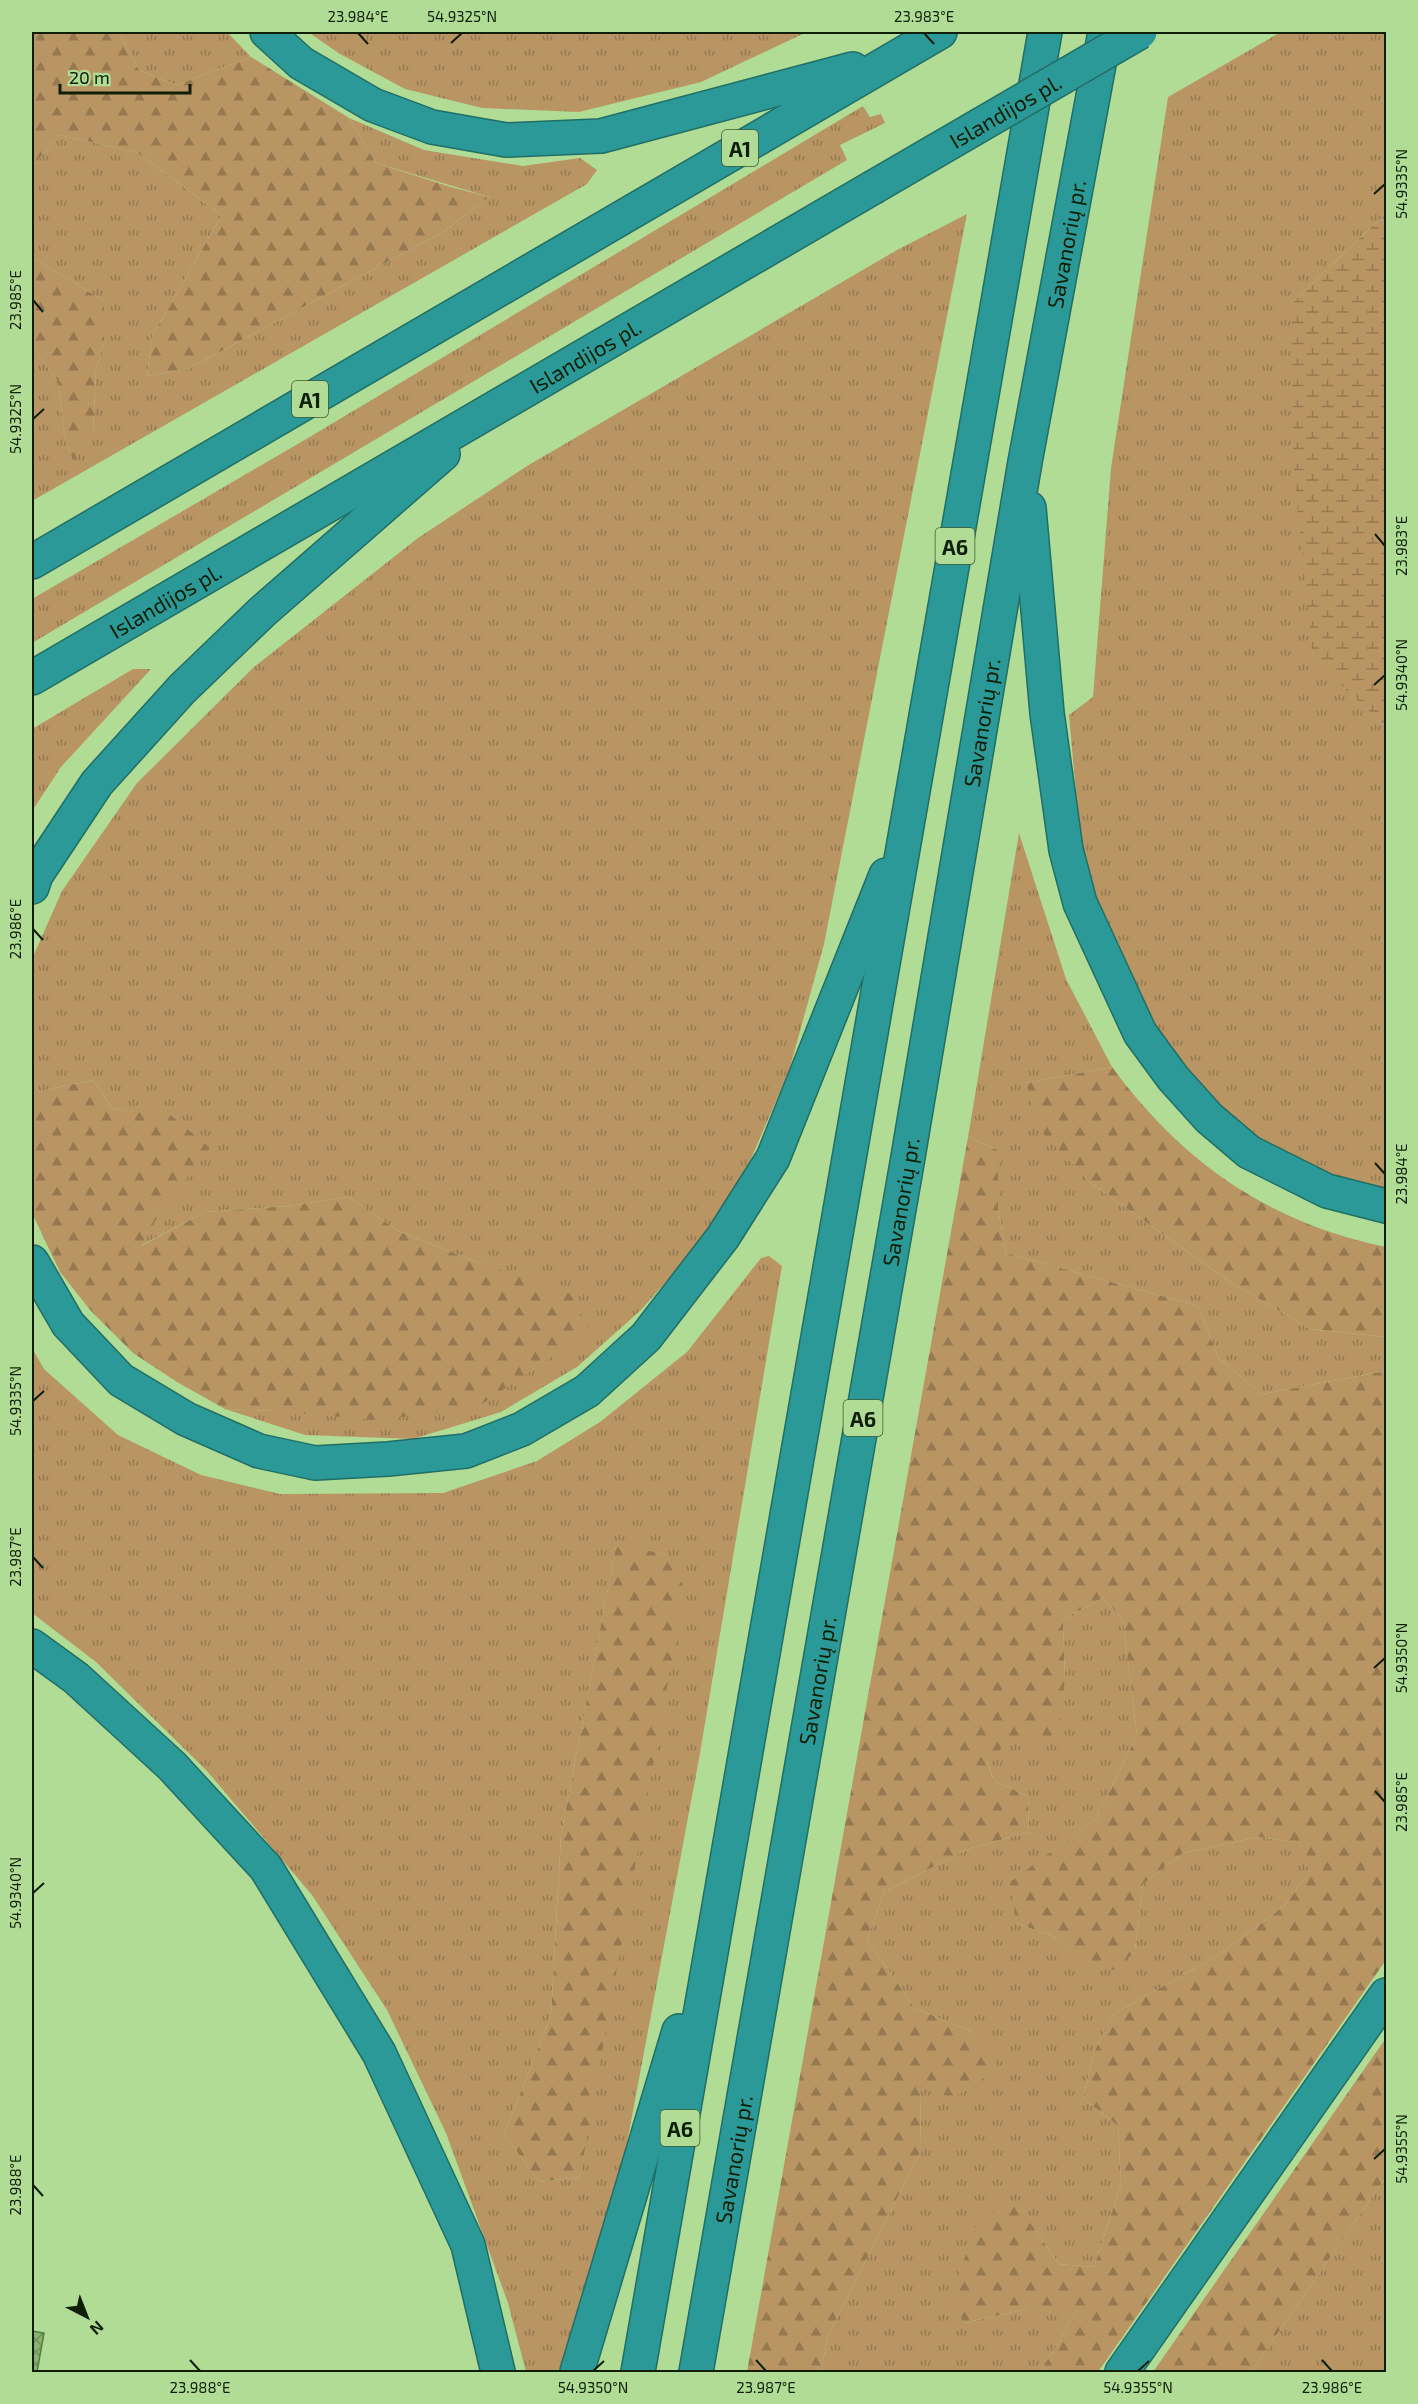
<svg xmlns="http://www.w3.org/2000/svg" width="1418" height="2404" viewBox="0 0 1418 2404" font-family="'Exo 2',sans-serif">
  <defs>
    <pattern id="grass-tufts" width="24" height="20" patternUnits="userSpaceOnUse" patternTransform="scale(1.5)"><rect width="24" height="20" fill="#ba9564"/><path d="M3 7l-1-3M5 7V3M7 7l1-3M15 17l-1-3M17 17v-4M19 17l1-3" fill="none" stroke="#967950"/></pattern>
    <pattern id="forest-firs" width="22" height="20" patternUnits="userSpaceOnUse" patternTransform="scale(1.5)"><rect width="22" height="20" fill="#ba9564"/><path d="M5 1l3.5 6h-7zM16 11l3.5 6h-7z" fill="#967950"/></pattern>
    <pattern id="wetland-marsh" width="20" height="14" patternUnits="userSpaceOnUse" patternTransform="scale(1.5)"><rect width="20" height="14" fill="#ba9564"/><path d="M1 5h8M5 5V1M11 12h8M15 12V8" fill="none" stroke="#967950"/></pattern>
    <pattern id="building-cross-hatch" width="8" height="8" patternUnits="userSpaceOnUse" patternTransform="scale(1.5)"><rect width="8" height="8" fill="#8ab370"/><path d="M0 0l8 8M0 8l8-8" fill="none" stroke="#6f915a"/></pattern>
  </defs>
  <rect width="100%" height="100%" fill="#b0dc96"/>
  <path fill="url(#grass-tufts)" fill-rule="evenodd" d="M119 32H227L251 57 176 85 139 70Z
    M308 32H807L701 82 579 112 482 108 405 89 340 54Z
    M1281 32H1386V213L1292 303 1313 658 1386 727V1191L1320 1172 1246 1131 1173 1057 1134 990 1089 883 1079 827 1069 715 1093 697 1111 468 1168 97Z
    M863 106 870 117 881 114 885 123 840 145 847 160 32 643V599L313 435Z
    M349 118 424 150 523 166 580 158 597 170 587 184 32 501V347L58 381 64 434 73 460 93 431 96 370 104 343V301L32 257V167L59 135 136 152 222 215 152 336 147 376 188 369 443 232 489 197 376 163Z
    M967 214 824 944 789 1071 750 1161 700 1243 641 1310 577 1367 501 1412 413 1439 305 1435 225 1409 274 1411 482 1264 400 1232 349 1197 287 1206 205 1212 140 1246 161 1211 172 1117 113 1109 93 1080 32 1093V959L62 891 137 783 254 667 418 538 527 466 897 250Z
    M133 669H151L61 767 32 811V729Z
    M1019 833 1066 979 1112 1067 1026 1083 1088 1181 1229 1281 1310 1329 1386 1337V1371L1262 1394 1219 1359 1198 1306 1006 1253 998 1209V1150L968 1137Z
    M769 1256 782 1266 699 1759 615 2207 567 2372H526L508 2303 446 2133 387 2010 312 1895 207 1771 96 1662 32 1613V1348L44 1369 118 1435 201 1475 280 1494 443 1493 537 1461 600 1422 687 1352 761 1258ZM616 1547 667 1554 580 2177 539 2182 504 2134 551 2016 561 1835Z
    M1103 1598 1123 1620 1137 1735 1096 1819 1064 1843 1016 1923 1055 1937 1092 1968 1135 1950 1143 1884 1183 1853 1258 1837 1304 1843 1309 1873 1284 1906 1217 1956 1115 2013 1094 2052 1083 2098 1118 2126 1121 2184 1094 2267 1059 2264 1034 2228 963 2323 1027 2309H1077L1055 2349 1039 2372H821L828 2335 921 2151 920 2087 975 2033 915 2008 867 1940 884 1892 968 1849 1029 1832 1028 1796 994 1781 987 1761 1065 1680 1063 1619Z
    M1386 2177V2372H1251Z"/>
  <path fill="url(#forest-firs)" d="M32 32H119L139 70 176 85 251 57 349 118 376 163 451 187 489 197 443 232 188 369 147 376 152 336 222 215 136 152 59 135 32 167Z
    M32 257 104 301V343L96 370 93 432 73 461 64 434 58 381 32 347Z
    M1112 1067C1183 1163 1268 1222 1386 1247V1337L1310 1329 1229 1281 1088 1181 1040 1130 1026 1083Z
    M93 1080 113 1109 172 1116 210 1148 161 1211 141 1246 205 1212 287 1206 349 1197 400 1232 482 1264 571 1294 590 1331 476 1408 376 1420 274 1411 225 1409 177 1382 133 1353 91 1311 60 1272 32 1213V1093Z
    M968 1137 998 1150V1209L1006 1253 1198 1306 1219 1359 1262 1394 1386 1371V1960L1098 2372H1039L1055 2349 1077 2309H1027L963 2323 953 2291 977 2222 1011 2200 1034 2228 1059 2264 1094 2267 1121 2184 1118 2126 1083 2098 1094 2052 1115 2013 1217 1956 1284 1906 1309 1873 1303 1843 1258 1837 1183 1853 1143 1884 1135 1950 1119 1970 1092 1969 1055 1937 1016 1923 1010 1882 1096 1819 1137 1735 1123 1620 1103 1598 1063 1619 1065 1680 1057 1743 1011 1739 987 1762 994 1781 1028 1796 1029 1832 968 1849 884 1892 867 1940 915 2008 975 2033 999 2068 953 2098 920 2087 921 2151 828 2335 821 2372H747Z
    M616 1546 668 1554 683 1585 673 1653 580 2177 539 2182 504 2134 551 2016 561 1835Z
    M1386 2038V2177L1251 2372H1153Z"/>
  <path fill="url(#wetland-marsh)" d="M1386 213V727L1313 659 1293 463 1292 303Z"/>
  <path fill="url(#building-cross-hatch)" stroke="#567d3b" stroke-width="1.5" d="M32 2331 44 2333 37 2372H32Z"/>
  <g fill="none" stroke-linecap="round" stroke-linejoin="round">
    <g stroke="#216e65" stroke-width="36">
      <g id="highway">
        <path d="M267 32 301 63 373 105 432 127 506 140 601 136 853 69"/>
        <path d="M1029 508 1047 713 1066 850 1080 903 1140 1033 1173 1078 1209 1118 1249 1152 1327 1191 1386 1206"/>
        <path d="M32 562 940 32"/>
        <path id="s1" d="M32 678 872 188"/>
        <path d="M32 887 36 875 97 783 182 689 262 612 443 454"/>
        <path d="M32 1262 68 1324 121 1380 186 1419 259 1451 315 1463 388 1459 466 1451 522 1429 587 1391 646 1337 723 1237 773 1158 886 875"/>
        <path d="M32 1646 76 1678 172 1766 266 1868 379 2053 468 2245 498 2372"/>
        <path d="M577 2372 679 2031"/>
        <path d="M638 2372 1045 32"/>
        <path id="s2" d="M696 2372 907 1163 1025 462 1105 32"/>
        <path d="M1122 2372 1386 1995"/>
      </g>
    </g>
    <use href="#highway" stroke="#2a9998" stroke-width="33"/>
    <g stroke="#216e65" stroke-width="36" stroke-linecap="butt">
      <g id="highway-bridge">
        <path id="s3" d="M872 188 1140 32"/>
      </g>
    </g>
    <use href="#highway-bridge" stroke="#2a9998" stroke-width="33"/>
  </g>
  <path fill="none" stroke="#0f1f05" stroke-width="2" d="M358 33 368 44M924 33 934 44M451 43 462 33M1374 194 1385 184M33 300 43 312M33 419 44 409M1375 534 1385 546M1374 685 1385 675M33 929 43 940M1375 1163 1385 1174M33 1401 44 1391M33 1557 43 1568M1374 1668 1385 1658M1375 1791 1385 1802M33 1893 44 1883M1374 2159 1385 2149M33 2185 43 2196M190 2360 200 2371M756 2360 766 2371M1322 2360 1332 2371M593 2371 604 2361M1138 2371 1149 2361"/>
  <g text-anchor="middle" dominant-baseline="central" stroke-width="5" stroke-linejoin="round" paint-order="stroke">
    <g fill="#b0dc96" stroke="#3f5830" stroke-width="1.5">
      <rect x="722" y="130" width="36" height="36" rx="4.5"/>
      <rect x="292" y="381" width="36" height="36" rx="4.5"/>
      <rect x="935.5" y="528" width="39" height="36" rx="4.5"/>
      <rect x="843.5" y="1400" width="39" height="36" rx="4.5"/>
      <rect x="660.5" y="2110" width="39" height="36" rx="4.5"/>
    </g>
    <g font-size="21" font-weight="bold" fill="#0f1f05">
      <text x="740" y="148">A1</text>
      <text x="310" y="399">A1</text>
      <text x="955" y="546">A6</text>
      <text x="863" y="1418">A6</text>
      <text x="680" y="2128">A6</text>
    </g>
    <g font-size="22" fill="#0f1f05" stroke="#b0dc96">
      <text stroke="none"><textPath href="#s3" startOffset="154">Islandijos pl.</textPath></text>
      <text stroke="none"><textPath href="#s2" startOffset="2160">Savanorių pr.</textPath></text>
      <text stroke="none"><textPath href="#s1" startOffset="640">Islandijos pl.</textPath></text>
      <text stroke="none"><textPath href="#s1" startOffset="154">Islandijos pl.</textPath></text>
      <text stroke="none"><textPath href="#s2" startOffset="1674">Savanorių pr.</textPath></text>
      <text stroke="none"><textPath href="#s2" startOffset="1188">Savanorių pr.</textPath></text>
      <text stroke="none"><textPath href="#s2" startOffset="702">Savanorių pr.</textPath></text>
      <text stroke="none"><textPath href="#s2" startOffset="216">Savanorių pr.</textPath></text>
    </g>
  </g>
  <rect width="1418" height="2404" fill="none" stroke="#b0dc96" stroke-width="66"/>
  <g transform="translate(87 2317) rotate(138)" stroke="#b0dc96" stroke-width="4.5" paint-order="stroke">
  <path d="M0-4.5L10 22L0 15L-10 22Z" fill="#0f1f05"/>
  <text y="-9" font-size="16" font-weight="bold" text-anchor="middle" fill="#0f1f05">N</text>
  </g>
  <path d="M60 84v9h130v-9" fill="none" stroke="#0f1f05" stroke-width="3"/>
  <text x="69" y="84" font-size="18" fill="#0f1f05" stroke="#b0dc96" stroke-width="4.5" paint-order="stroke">20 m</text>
  <rect x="33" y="33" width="1352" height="2338" fill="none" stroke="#0f1f05" stroke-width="2"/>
  <g font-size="15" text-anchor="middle" fill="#0f1f05">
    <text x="358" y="22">23.984°E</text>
    <text x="462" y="22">54.9325°N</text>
    <text x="924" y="22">23.983°E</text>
    <text transform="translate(1402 184) rotate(-90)" y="5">54.9335°N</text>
    <text transform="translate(16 300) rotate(-90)" y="5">23.985°E</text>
    <text transform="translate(16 419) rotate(-90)" y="5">54.9325°N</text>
    <text transform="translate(1402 546) rotate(-90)" y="5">23.983°E</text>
    <text transform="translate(1402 675) rotate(-90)" y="5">54.9340°N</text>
    <text transform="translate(16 929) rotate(-90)" y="5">23.986°E</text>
    <text transform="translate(1402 1174) rotate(-90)" y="5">23.984°E</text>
    <text transform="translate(16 1401) rotate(-90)" y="5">54.9335°N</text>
    <text transform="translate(16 1557) rotate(-90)" y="5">23.987°E</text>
    <text transform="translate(1402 1658) rotate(-90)" y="5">54.9350°N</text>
    <text transform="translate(1402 1802) rotate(-90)" y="5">23.985°E</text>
    <text transform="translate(16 1893) rotate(-90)" y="5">54.9340°N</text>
    <text transform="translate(1402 2149) rotate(-90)" y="5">54.9355°N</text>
    <text transform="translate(16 2185) rotate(-90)" y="5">23.988°E</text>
    <text x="200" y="2393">23.988°E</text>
    <text x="593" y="2393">54.9350°N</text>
    <text x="766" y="2393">23.987°E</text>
    <text x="1138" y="2393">54.9355°N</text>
    <text x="1332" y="2393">23.986°E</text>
  </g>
</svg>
